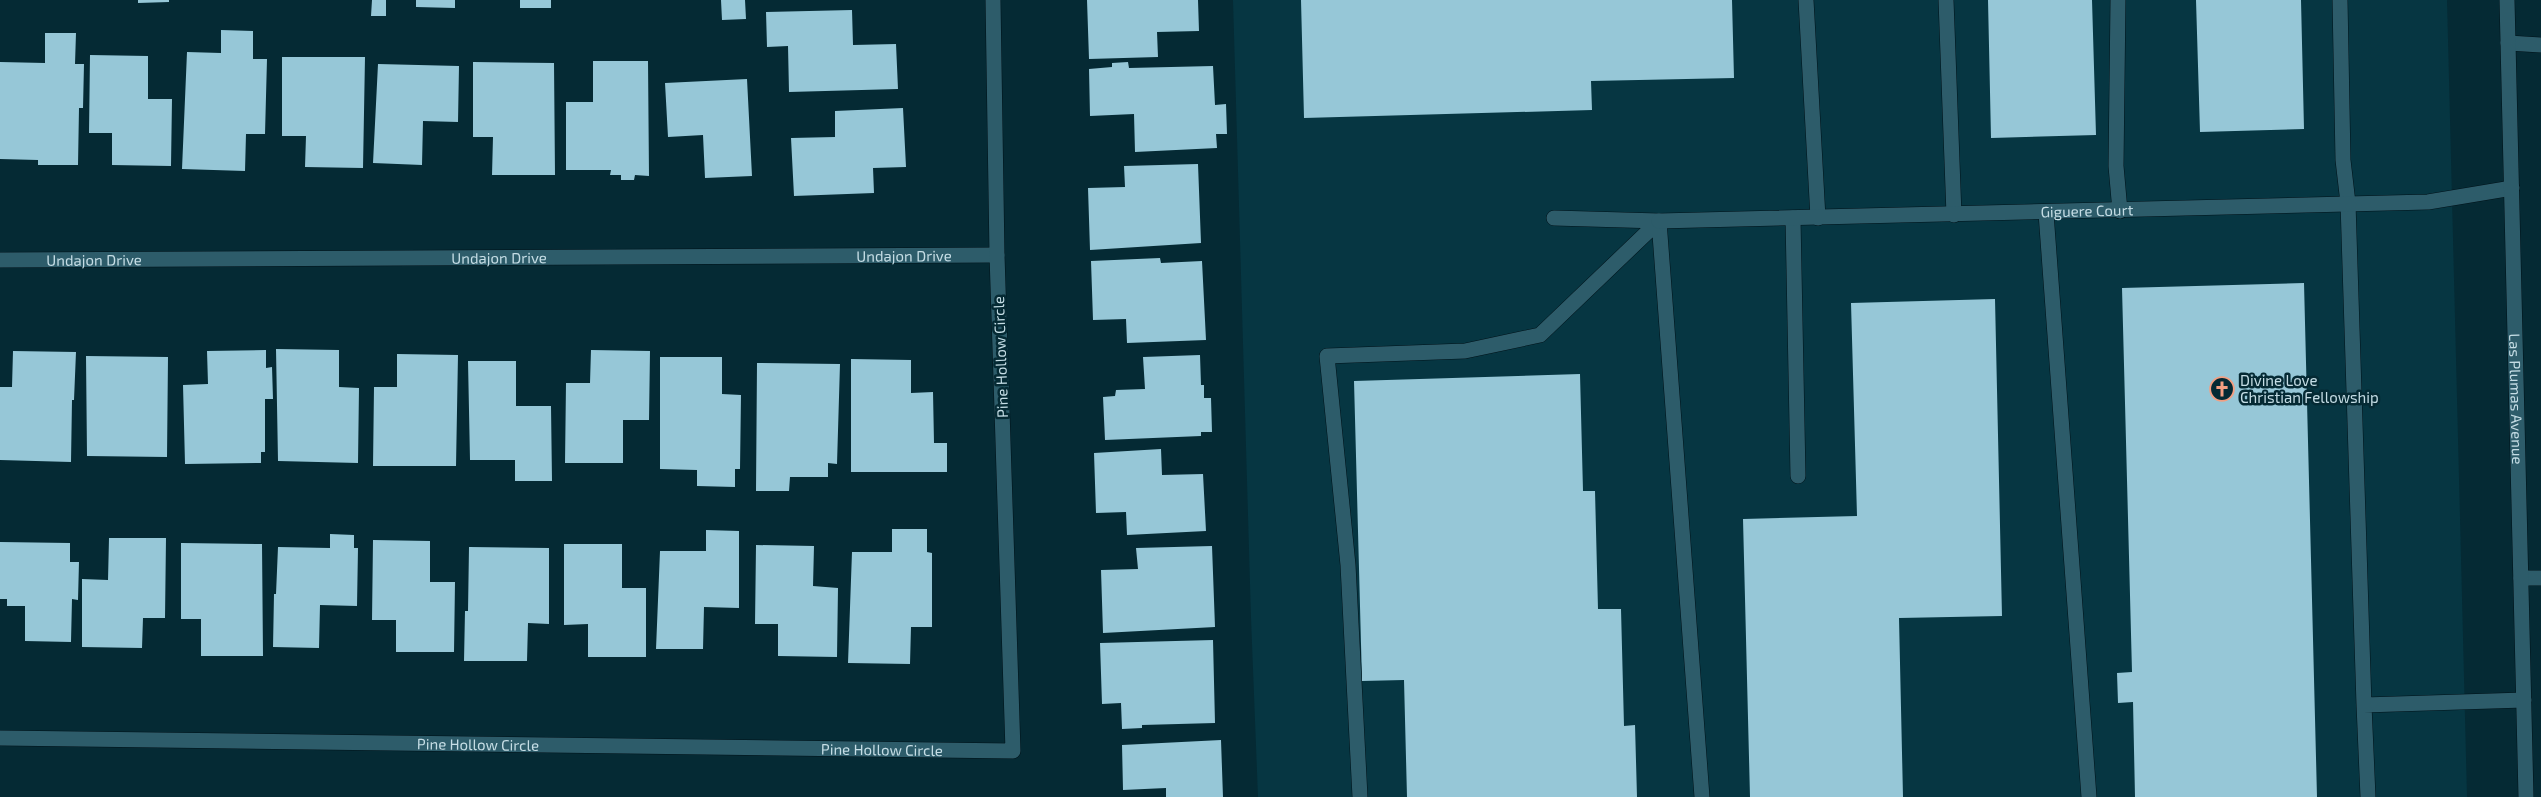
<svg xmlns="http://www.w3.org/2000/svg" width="2541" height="797" viewBox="0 0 2541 797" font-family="'Exo 2',sans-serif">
  <rect width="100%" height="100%" fill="#052a34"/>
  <path fill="#063642" d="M1233 0H2447L2467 797H1258L1251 618Z"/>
  <path fill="#96c7d7" d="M138 0H169V2L138 3Z
    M372 0H386V16H371Z
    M416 0H455V8L416 7Z
    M520 0H551V8H520Z
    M721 0H745L746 19 722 20Z
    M1087 0H1198L1199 31 1157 32 1158 57 1089 59Z
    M1301 0H1732L1734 78 1591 81 1592 110 1304 118Z
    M1988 0H2092L2096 135 1991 138Z
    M2196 0H2301L2304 129 2200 132Z
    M852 10 853 45 896 44 898 89 789 92 788 46 767 47 766 12Z
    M221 30 253 31V59H267L265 134H246L245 171 182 169 187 52 221 53Z
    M45 33H76L75 64H84L83 108H79L78 165H38V160L0 159V62L45 63Z
    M90 55 148 56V99H172L171 166 112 165V133H89Z
    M282 57H365L363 168 305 167 306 136H282Z
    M593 61H648L649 176 635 175 634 180H621V175H610L611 170H566V102H593Z
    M473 62 554 63 555 175H492L493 137H473Z
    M1128 62 1129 68 1213 66 1215 105 1226 104 1227 134H1216L1217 148 1135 152 1134 114 1090 116 1089 69 1112 67V63Z
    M378 64 459 66 458 122 423 121 422 165 373 163Z
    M747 79 752 176 705 178 703 135 668 137 665 83Z
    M903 108 906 167 873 168 874 193 794 196 791 138 835 137V111Z
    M1198 164 1201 243 1090 250 1088 188 1125 187 1124 166Z
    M1160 258 1161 263 1202 261 1206 340 1127 343 1126 319 1093 320 1091 261Z
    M2304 283 2317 797H2135L2133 702 2118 703 2117 673 2132 672 2122 288Z
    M1995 299 2002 616 1899 618 1903 797H1750L1743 519 1857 516 1851 303Z
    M276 349 339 350V387L359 388 358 463 278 461Z
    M266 350V368L272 367 273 399H265V452H261V463L185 464 183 385 208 384 207 351Z
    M591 350 650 351 649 420H623V463H565L566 383H590Z
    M13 351 76 352 74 400H72L71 462 0 460V387H12Z
    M397 354 458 355 456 466H373L374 387H397Z
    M1200 355 1201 385H1204V398H1211L1212 432H1201V436L1105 440 1103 397 1115 396 1116 390 1145 389 1143 357Z
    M86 356 168 357 167 457 87 456Z
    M660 357H722V394L741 395 740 469H735V487L697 486V470L660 469Z
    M851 359 911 360V393L933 392 934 443H947V472H851Z
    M468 361H516V406H551L552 481H515V460H470Z
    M757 363 840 364 837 464 828 463V477H790L789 491H756Z
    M1580 374 1583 491H1595L1598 609H1621L1624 726 1635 725 1637 797H1407L1404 680 1362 681 1354 381Z
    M1161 449 1162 475 1203 474 1206 531 1127 535 1126 512 1096 513 1094 453Z
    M892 529H927V552L932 553V627H911L910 664 848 663 852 552H892Z
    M706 530 739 531V608L704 607 703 649H656L660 551H706Z
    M330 534 354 535V548H358L357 606 320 605 319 648 273 647 274 594H276L278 547 330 548Z
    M109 538H166L165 618H143L142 648 82 647V579L108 580Z
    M373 540 430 541V582H455L454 652H396V620H372Z
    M0 542 70 543V562H79L78 600 72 599 71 642 25 641V606H7V599H0Z
    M181 543 262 544 263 656H201V619H181Z
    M564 544H622V588H646V657H588V624L564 625Z
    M756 545 814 546 813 586 838 588 837 657 778 656V624H755Z
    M1212 546 1215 627 1103 633 1101 570 1138 569 1136 548Z
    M469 547 549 548V624L528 623 527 661H464L465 611H468Z
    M1213 640 1215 723 1142 725V728L1122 729 1121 703 1102 704 1100 643Z
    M1221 740 1223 797H1166V788L1123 790 1122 745Z"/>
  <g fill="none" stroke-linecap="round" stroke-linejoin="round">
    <g stroke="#001219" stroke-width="16">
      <path id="service" d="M1806 0 1818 218
        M1946 0 1954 215
        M2118 0 2116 166 2120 211
        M2340 0 2343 160 2348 203 2364 705 2524 700
        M2508 43 2541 45
        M2046 213 2089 797
        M1554 218 1659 221
        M1793 218 1798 476
        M1659 221 1702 797
        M2364 705 2368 797
        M1360 797 1348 565 1327 356 1465 351 1540 335 1659 221"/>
    </g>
    <g stroke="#001219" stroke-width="16">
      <g id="minor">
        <path id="s1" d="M1659 221 2428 202 2512 188"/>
        <path id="s2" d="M0 260 997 255"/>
        <path d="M2521 578H2541"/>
        <path id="s3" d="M0 738 1013 751 997 255 993 0"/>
      </g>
    </g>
    <g stroke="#001219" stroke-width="16">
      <g id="tertiary">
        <path id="s4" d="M2507 0 2526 797"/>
      </g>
    </g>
    <use href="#service" stroke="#2d5c6a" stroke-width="15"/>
    <use href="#minor" stroke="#2d5c6a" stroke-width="15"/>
    <use href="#tertiary" stroke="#2d5c6a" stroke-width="15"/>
  </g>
  <defs>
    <g id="church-ring" transform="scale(1.25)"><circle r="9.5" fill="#052a34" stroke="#f39f82" stroke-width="1.5"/><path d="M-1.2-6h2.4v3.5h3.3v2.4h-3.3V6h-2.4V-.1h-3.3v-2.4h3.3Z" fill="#f39f82"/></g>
  </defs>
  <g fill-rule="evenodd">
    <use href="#church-ring" x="2222" y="389"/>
  </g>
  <g text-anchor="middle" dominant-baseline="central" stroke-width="5" stroke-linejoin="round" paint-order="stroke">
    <g font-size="15" fill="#c5dde5" stroke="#052a34">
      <text stroke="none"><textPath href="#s1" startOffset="428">Giguere Court</textPath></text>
      <text stroke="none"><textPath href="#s2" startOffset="904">Undajon Drive</textPath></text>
      <text stroke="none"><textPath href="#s2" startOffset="499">Undajon Drive</textPath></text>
      <text stroke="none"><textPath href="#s2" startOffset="94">Undajon Drive</textPath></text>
      <text transform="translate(1000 357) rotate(-92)">Pine Hollow Circle</text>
      <text stroke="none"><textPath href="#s4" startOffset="399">Las Plumas Avenue</textPath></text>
      <text stroke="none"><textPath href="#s3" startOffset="478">Pine Hollow Circle</textPath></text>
      <text stroke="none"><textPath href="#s3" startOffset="882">Pine Hollow Circle</textPath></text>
    </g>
    <g font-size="15" fill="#c5dde5" stroke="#052a34" text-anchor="start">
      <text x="2240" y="380">Divine Love<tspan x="2240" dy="17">Christian Fellowship</tspan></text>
    </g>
  </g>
</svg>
